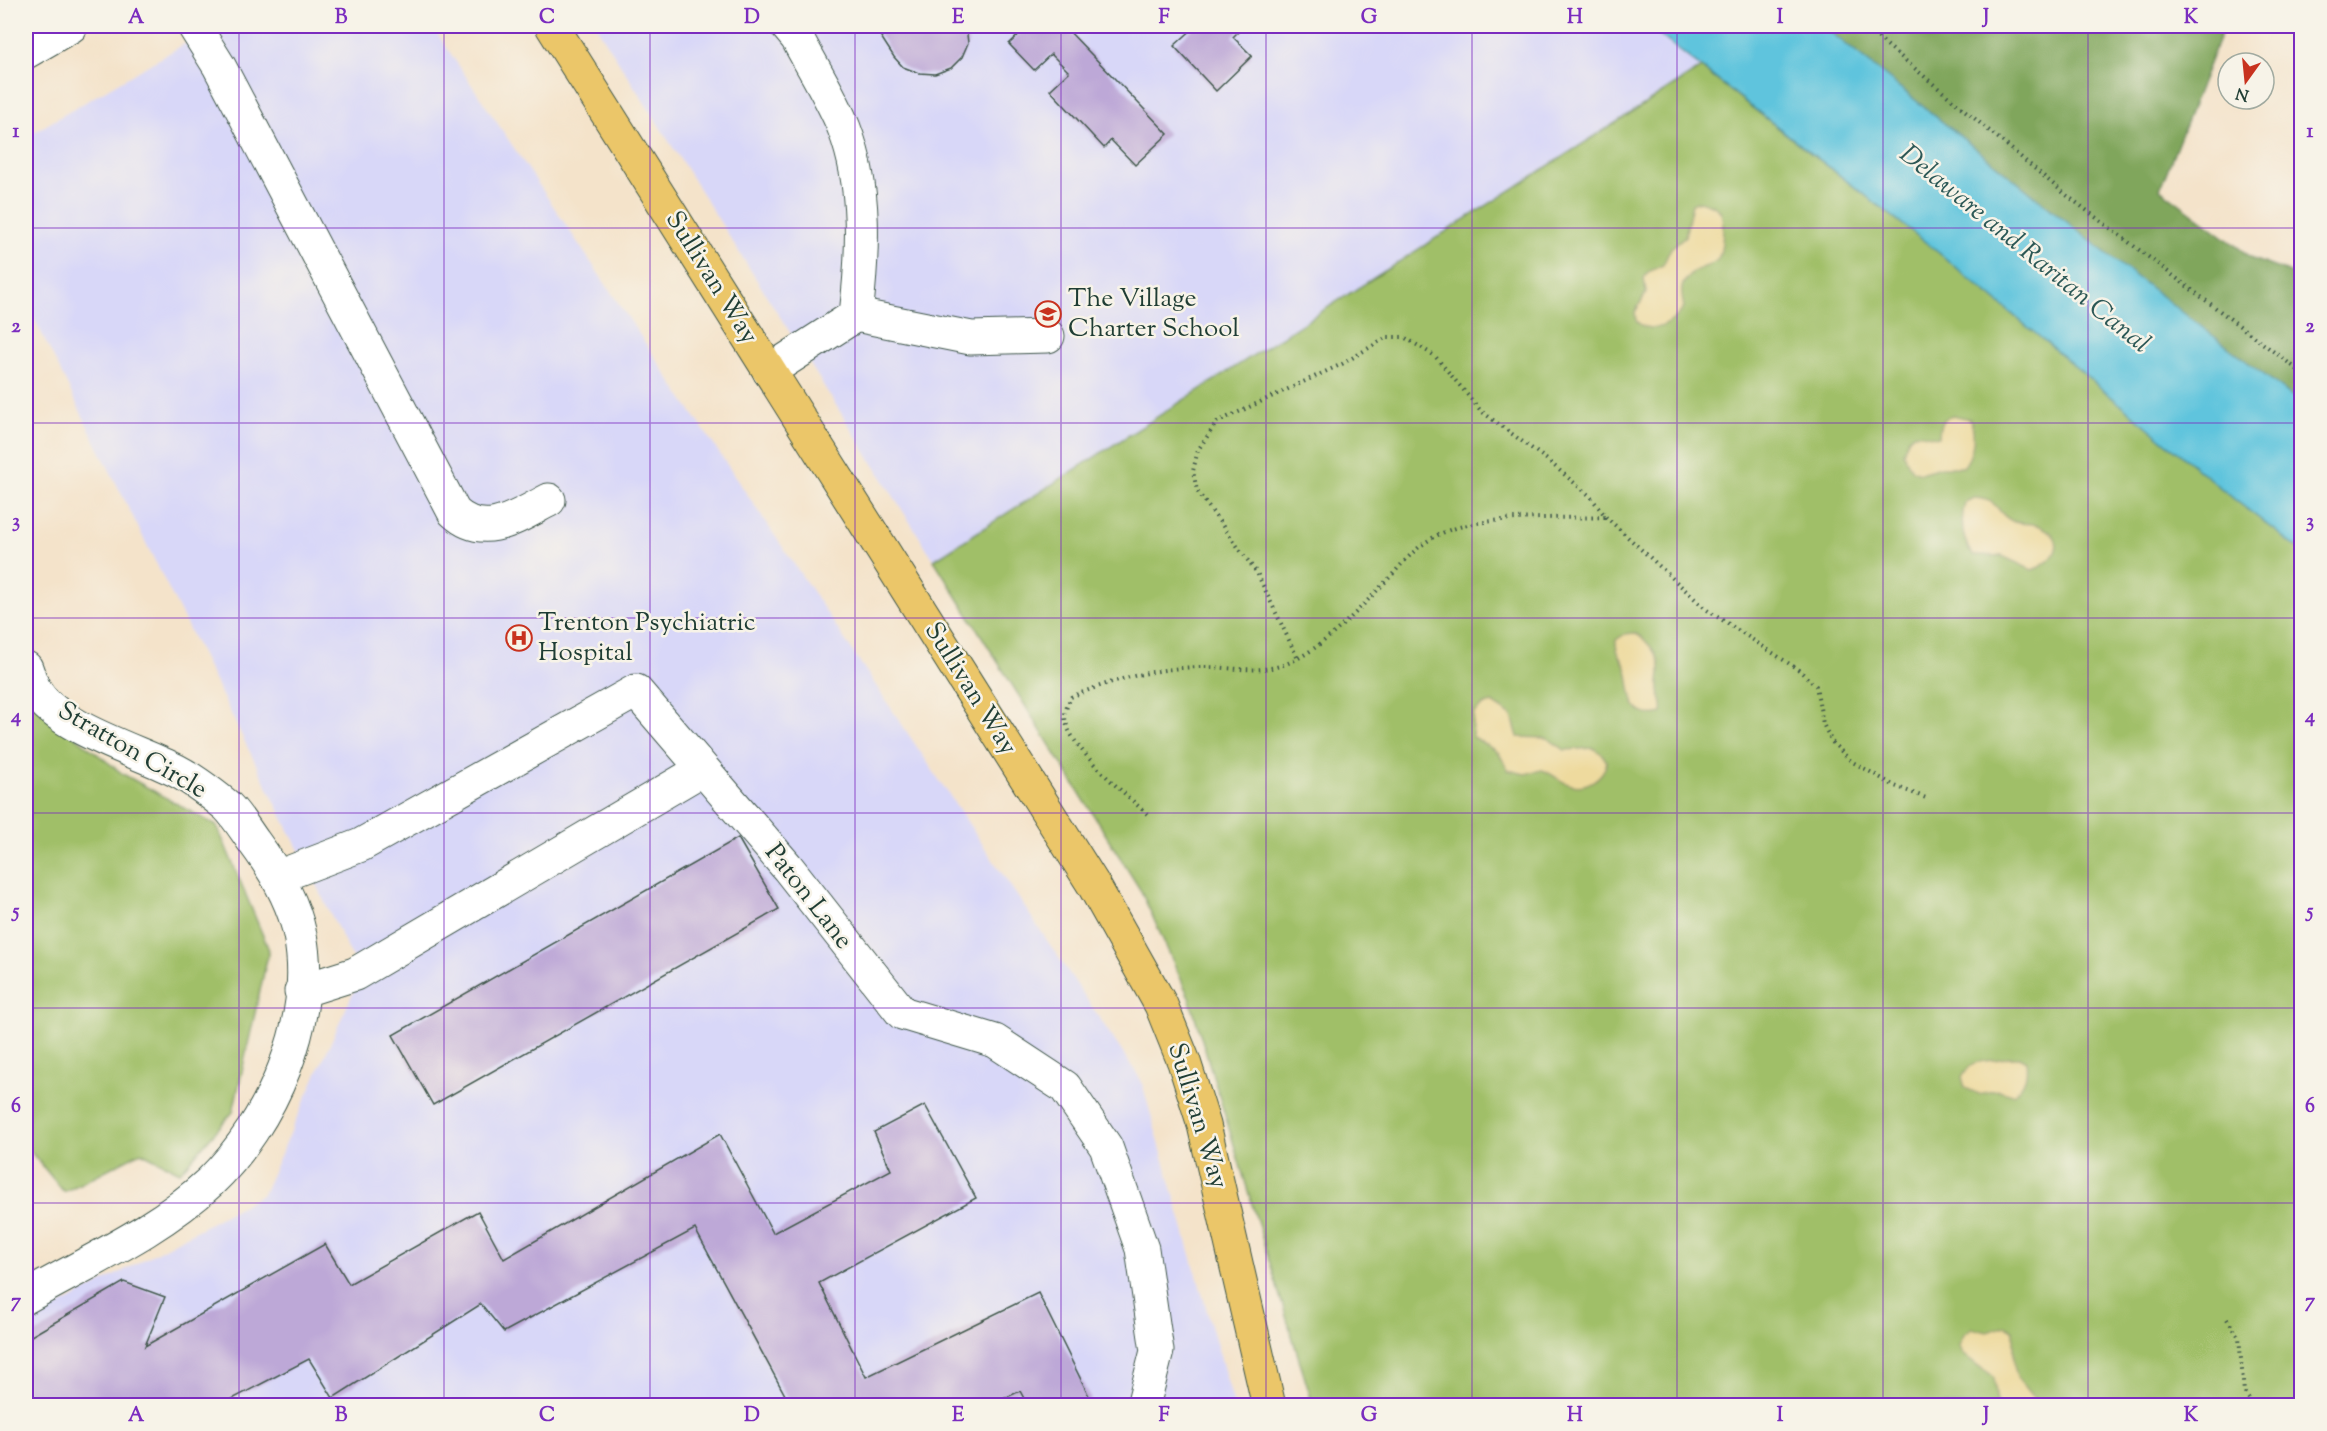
<svg xmlns="http://www.w3.org/2000/svg" width="2327" height="1431" viewBox="0 0 2327 1431" font-family="'Sorts Mill Goudy',serif">
  <rect width="100%" height="100%" fill="#f7f3e8"/>
  <filter id="ink" filterUnits="userSpaceOnUse"><feTurbulence type="fractalNoise" baseFrequency=".0167" numOctaves="2"/><feDisplacementMap in="SourceGraphic" scale="12" xChannelSelector="R" yChannelSelector="G"/><feConvolveMatrix kernelMatrix="1 2 1 2 8 2 1 2 1" color-interpolation-filters="sRGB"/></filter>
  <filter id="wash" filterUnits="userSpaceOnUse"><feTurbulence type="fractalNoise" baseFrequency=".008" numOctaves="4" result="noise"/><feDisplacementMap in="SourceGraphic" scale="24" xChannelSelector="R" yChannelSelector="G"/><feGaussianBlur stdDeviation="1.35" result="paint"/><feColorMatrix in="noise" values="0 0 0 0 0 0 0 0 0 0 0 0 0 0 0 0 0 1.4 0 .05"/><feComposite in="paint" operator="in"/></filter>
  <g filter="url(#wash)">
    <rect width="100%" height="100%" fill="#f4e3ca"/>
    <path fill="#d8d7f8" d="M215 26H432L1141 1080 1234 1405H26V1324L263 1194 361 975 26 302V137Z
      M596 26H1647L1701 68 934 560Z"/>
    <path fill="#a0bf67" stroke="#607e4e" stroke-width="1.5" d="M1701 68 1933 248 2234 499 2301 551V1405H1313L1189 997 1141 891 934 560Z
      M26 698 123 774 217 826 269 950 233 1112 180 1172 141 1152 64 1192 30 1151 26 1150Z"/>
    <path fill="#80a65c" stroke="#507248" stroke-width="1.5" d="M1823 26H2224L2160 189 2255 260 2301 277V403L2113 259Z"/>
    <path fill="#eeda9e" stroke="#868c69" stroke-width="1.5" d="M1699 201C1706 203 1715 205 1720 211 1725 219 1723 256 1716 261 1706 269 1696 266 1685 281 1679 289 1683 299 1684 308 1672 325 1652 336 1636 321L1635 312 1646 293 1644 278 1648 272 1663 265 1671 248 1685 236 1692 204Z
      M1953 415 1970 419C1976 433 1974 455 1963 467H1941L1920 473 1912 470 1903 453C1911 422 1921 437 1939 437 1939 426 1941 418 1953 415Z
      M1974 498C2002 500 1994 512 2012 521 2020 525 2031 522 2040 526 2069 539 2056 562 2032 570L2002 556 1973 555C1961 539 1960 521 1965 502Z
      M1634 633C1645 638 1658 653 1660 666 1661 674 1658 682 1659 690 1660 699 1664 705 1662 713 1628 722 1632 691 1627 670 1623 658 1615 654 1616 640L1625 634Z
      M1492 703 1512 716 1518 737 1547 738 1565 750 1593 748 1602 754 1607 762C1603 779 1585 790 1568 784 1559 781 1552 773 1542 770L1525 774 1508 770 1499 753 1472 736 1474 713 1482 706Z
      M2008 1057H2019L2026 1061C2028 1075 2025 1086 2013 1094L1998 1090 1979 1094 1965 1088 1962 1077C1972 1055 1989 1064 2008 1057Z
      M2006 1326 2014 1330V1366L2018 1379 2039 1405H1997L1994 1378 1963 1354 1959 1345 1964 1334 1972 1328 1987 1332Z"/>
    <path fill="#5fc4dd" stroke="#3f8088" stroke-width="1.5" d="M1648 26H1823L2113 259 2301 403V551L2234 499 1933 248Z"/>
    <g id="blocks">
      <path fill="#bda8d7" d="M874 26H966L968 43 962 57 951 68 935 74 919 73 903 67 894 57Z
        M1028 26H1064L1168 134 1135 165 1111 140 1104 148 1050 90 1069 72 1051 54 1034 70 1009 44Z
        M1196 26 1243 27 1233 37 1252 56 1216 91 1174 46Z
        M738 838 779 909 433 1105 393 1035Z
        M925 1105 976 1198 819 1283 866 1377 1038 1293 1091 1400 1080 1406H1028L1020 1391 988 1406H791L695 1229 504 1332 481 1304 333 1398 309 1359 219 1406H32L39 1402 26 1398V1339L124 1282 165 1297 145 1346 325 1244 349 1284 478 1211 504 1259 720 1134 773 1233 891 1170 874 1132Z"/>
    </g>
  </g>
  <g filter="url(#ink)">
    <use href="#blocks" fill-opacity="0" stroke="#3f564a" stroke-width="1.5"/>
    <g fill="none" stroke-linecap="round" stroke-linejoin="round">
      <g stroke="#3f564a" stroke-width="35">
        <path id="minor" d="M194 26 219 66 454 512C485 541 518 516 549 500
          M787 26 797 38C813 68 832 98 844 128 867 187 863 255 856 315
          M26 52 71 26
          M769 371 856 315 971 338 1048 336
          M26 668C29 676 32 686 37 693 59 727 134 750 171 768 189 776 211 793 227 806 237 816 246 831 254 842 275 870 293 900 300 935 317 1021 271 1123 210 1182 158 1231 87 1262 26 1297
          M280 876 361 845 636 691 788 868 902 1013 995 1041 1065 1087 1106 1147 1142 1249 1157 1351 1143 1406
          M301 991 355 974 703 769"/>
      </g>
      <g stroke="#3f564a" stroke-width="35">
        <path id="major" d="M552 26 1093 884 1161 1005 1184 1062 1204 1125 1269 1406"/>
      </g>
      <path stroke="#3f564a" stroke-width="4" stroke-dasharray="1.5 4.5" stroke-linecap="butt" d="M1864 26 2065 194 2302 373
        M1297 657 1257 573 1197 491 1193 471 1198 450 1217 422 1342 364 1387 337H1404L1435 356 1481 411 1546 459 1590 496 1606 517 1707 610 1799 670 1816 686 1823 724 1832 742 1851 761 1895 786 1926 798
        M1147 814C1126 794 1064 744 1065 715 1065 710 1069 702 1071 697 1111 680 1159 667 1203 667 1229 667 1255 673 1280 666 1320 654 1363 605 1392 575 1406 559 1420 543 1440 534 1482 514 1559 519 1606 517
        M2227 1319 2239 1337 2244 1392 2254 1406"/>
      <use href="#minor" stroke="#fff" stroke-width="33"/>
      <use href="#major" stroke="#ebc669" stroke-width="33"/>
    </g>
  </g>
  <path fill="none" stroke="#7b2cbf" stroke-width="1.5" stroke-opacity="0.55" d="M239 26V1406M444 26V1406M650 26V1406M855 26V1406M1061 26V1406M1266 26V1406M1472 26V1406M1677 26V1406M1883 26V1406M2088 26V1406M26 228H2302M26 423H2302M26 618H2302M26 813H2302M26 1008H2302M26 1203H2302"/>
  <defs>
    <g id="school-ring" transform="scale(1.35)"><circle r="9.5" fill="#f7f3e8" stroke="#c8321e" stroke-width="1.5"/><path d="M0-5L7-2L0 1L-7-2ZM-4 1L0 2.5L4 1V4Q0 6-4 4Z" fill="#c8321e"/></g>
    <g id="hospital-ring" transform="scale(1.35)"><circle r="9.5" fill="#f7f3e8" stroke="#c8321e" stroke-width="1.5"/><path d="M-5-5h3v3.5h4V-5h3V5h-3V1.5h-4V5h-3Z" fill="#c8321e"/></g>
  </defs>
  <g fill-rule="evenodd">
    <use href="#school-ring" x="1048" y="314"/>
    <use href="#hospital-ring" x="519" y="638"/>
  </g>
  <g text-anchor="middle" dominant-baseline="central" stroke-width="5" stroke-linejoin="round" paint-order="stroke">
    <g font-size="26" fill="#1f3d34" stroke="#f7f3e8">
      <text transform="translate(711 278) rotate(58)">Sullivan Way</text>
      <text transform="translate(970 689) rotate(58)">Sullivan Way</text>
      <text transform="translate(132 751) rotate(30)">Stratton Circle</text>
      <text transform="translate(808 897) rotate(52)">Paton Lane</text>
      <text transform="translate(1197 1116) rotate(73)">Sullivan Way</text>
    </g>
    <g font-size="26" fill="#1f3d34" stroke="#f7f3e8" text-anchor="start">
      <text x="1068" y="299">The Village<tspan x="1068" dy="30">Charter School</tspan></text>
      <text x="538" y="623">Trenton Psychiatric<tspan x="538" dy="30">Hospital</tspan></text>
    </g>
    <g font-size="27" font-style="italic" fill="#2c5856" stroke="#f7f3e8">
      <text transform="translate(2024 250) rotate(39)">Delaware and Raritan Canal</text>
    </g>
  </g>
  <rect width="2327" height="1431" fill="none" stroke="#f7f3e8" stroke-width="66"/>
  <g transform="translate(2246 81) rotate(195)"><circle r="28" fill="#f7f3e8" stroke="#a1aaa0" stroke-width="1.5"/>
  <path d="M0-4.5L10 22L0 15L-10 22Z" fill="#c8321e"/>
  <text y="-9" font-size="16" font-weight="bold" text-anchor="middle" fill="#1f3d34">N</text>
  </g>
  <rect x="33" y="33" width="2261" height="1365" fill="none" stroke="#7b2cbf" stroke-width="2"/>
  <g font-size="20" text-anchor="middle" font-weight="bold" fill="#7b2cbf">
    <text x="136" y="23">A</text>
    <text x="341" y="23">B</text>
    <text x="547" y="23">C</text>
    <text x="752" y="23">D</text>
    <text x="958" y="23">E</text>
    <text x="1164" y="23">F</text>
    <text x="1369" y="23">G</text>
    <text x="1575" y="23">H</text>
    <text x="1780" y="23">I</text>
    <text x="1986" y="23">J</text>
    <text x="2191" y="23">K</text>
    <text x="16" y="137">1</text>
    <text x="2310" y="137">1</text>
    <text x="16" y="332">2</text>
    <text x="2310" y="332">2</text>
    <text x="16" y="527">3</text>
    <text x="2310" y="527">3</text>
    <text x="16" y="722">4</text>
    <text x="2310" y="722">4</text>
    <text x="16" y="917">5</text>
    <text x="2310" y="917">5</text>
    <text x="16" y="1112">6</text>
    <text x="2310" y="1112">6</text>
    <text x="16" y="1307">7</text>
    <text x="2310" y="1307">7</text>
    <text x="136" y="1421">A</text>
    <text x="341" y="1421">B</text>
    <text x="547" y="1421">C</text>
    <text x="752" y="1421">D</text>
    <text x="958" y="1421">E</text>
    <text x="1164" y="1421">F</text>
    <text x="1369" y="1421">G</text>
    <text x="1575" y="1421">H</text>
    <text x="1780" y="1421">I</text>
    <text x="1986" y="1421">J</text>
    <text x="2191" y="1421">K</text>
  </g>
</svg>
